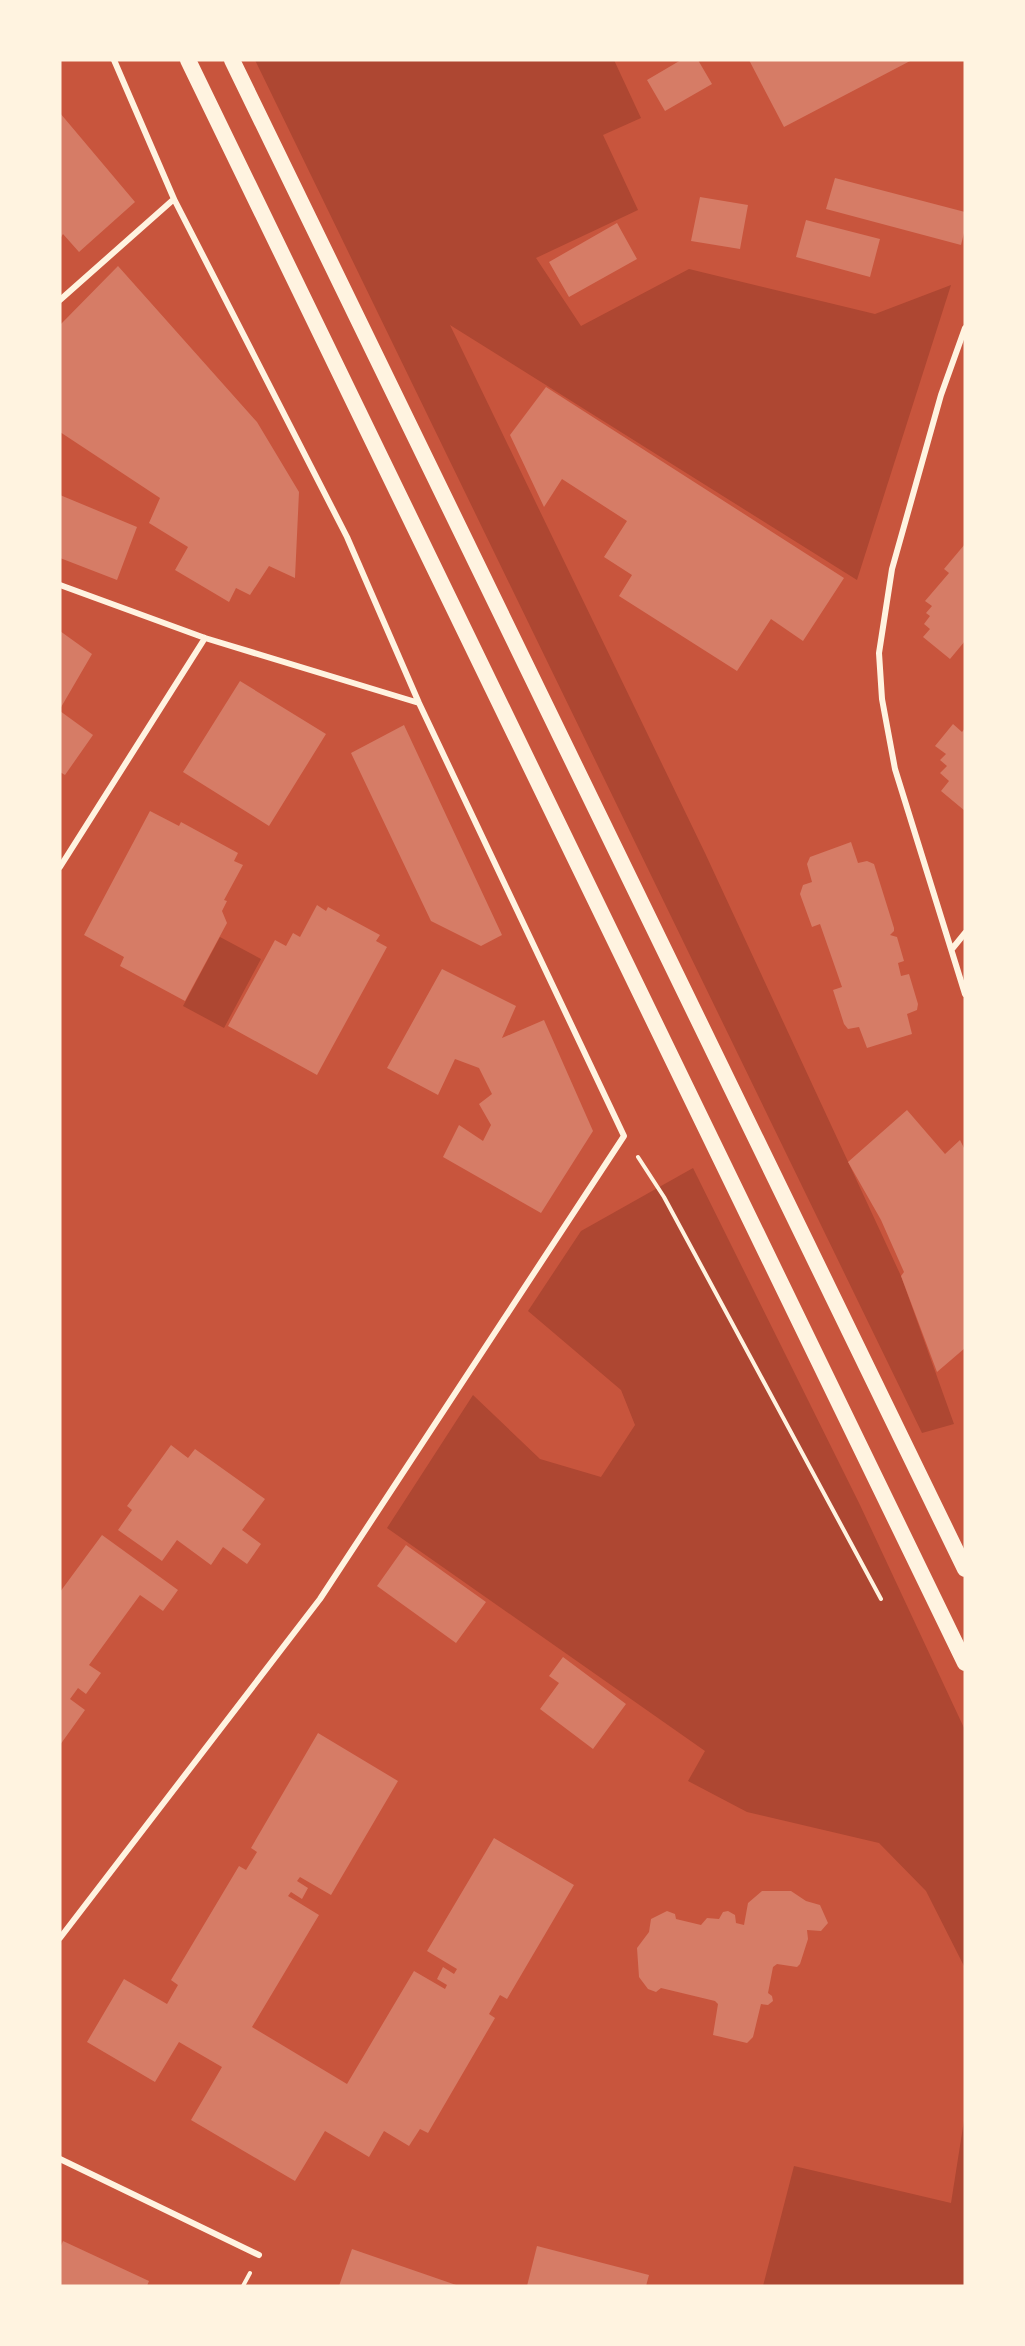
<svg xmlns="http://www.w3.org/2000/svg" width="1025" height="2346" viewBox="0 0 1025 2346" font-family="Jost,sans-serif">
  <rect width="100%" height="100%" fill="#c8553d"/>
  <path fill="#ae4732" d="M255 60H614L641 118 603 135 638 210 536 258 581 326 689 269 875 314 951 285 857 580 450 325 705 853 901 1276 954 1424 922 1433Z
    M220 937 261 959 224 1028 183 1006Z
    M693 1168 860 1505 965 1730V1968L926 1891 879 1843 747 1812 688 1781 705 1751 387 1528 473 1395 540 1459 601 1477 635 1425 621 1390 528 1311 581 1231Z
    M965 2114V2286H763L794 2166 951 2203Z"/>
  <path fill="#d67c66" d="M681 60H698L712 84 665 111 647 80Z
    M749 60H912L784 127Z
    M60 113 135 202 79 252 63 234 60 239Z
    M835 178 965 212V229L961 245 826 209Z
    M700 197 748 205 740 249 691 241Z
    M806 220 880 239 870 277 796 257Z
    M617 223 637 259 569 297 549 262Z
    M118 266 257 422 299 492 295 578 269 566 250 595 236 588 229 602 175 570 188 547 149 523 160 498 60 432V325Z
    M546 387 844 578 803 641 771 619 737 671 619 596 632 575 604 557 627 521 562 479 544 507 510 435Z
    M60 495 137 527 117 580 60 558Z
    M965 544V641L950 659 923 637 930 629 924 624 930 616 926 613 932 606 925 601 949 573 944 569Z
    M60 631 92 654 60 709Z
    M240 681 326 734 269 826 183 772Z
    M60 711 93 735 65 775 60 772Z
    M953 724 962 732 965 728V811L941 791 949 781 940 773 947 766 940 760 946 754 935 746Z
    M404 725 502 935 481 946 431 921 351 753Z
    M150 811 179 826 181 822 238 853 234 861 243 865 224 900 227 901 222 911 227 923 185 1001 120 966 124 957 84 935Z
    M851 842 858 863 867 861 874 864 894 928V931L890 935 897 937 904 961 898 963 901 976 909 974 918 1004 917 1010 907 1014 912 1034 867 1048 859 1027 848 1029 844 1024 833 990 842 987 820 924 812 927 800 894 803 885 812 882 807 864 810 857Z
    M317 905 326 911 328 907 380 935 376 941 387 947 317 1075 228 1026 275 940 286 946 293 933 300 937Z
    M442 969 516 1006 502 1038 544 1020 593 1131 541 1213 443 1157 459 1125 483 1141 491 1125 479 1104 492 1094 479 1068 455 1059 438 1095 387 1068Z
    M907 1110 945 1154 960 1140 965 1150V1348L937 1372 901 1276 904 1272 881 1220 848 1162Z
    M171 1445 188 1458 195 1449 265 1499 242 1530 261 1544 247 1564 223 1547 211 1565 177 1540 162 1561 118 1530 132 1510 127 1506Z
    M102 1535 178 1590 163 1611 140 1595 89 1665 101 1673 86 1694 78 1688 70 1699 85 1710 60 1745V1592Z
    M406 1545 486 1602 456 1643 377 1586Z
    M563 1657 626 1704 593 1749 540 1709 559 1683 549 1676Z
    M318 1733 398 1781 331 1895 300 1877 297 1881 308 1888 302 1899 291 1892 288 1896 319 1915 252 2027 347 2084 414 1971 445 1989 447 1985 437 1979 443 1967 454 1974 457 1969 427 1951 494 1838 574 1885 507 1999 500 1995 489 2014 495 2018 428 2133 420 2129 409 2146 384 2131 369 2157 325 2131 295 2181 191 2120 222 2067 179 2042 155 2082 87 2042 124 1979 167 2004 178 1985 171 1980 239 1866 246 1870 257 1852 251 1848Z
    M762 1891H791L806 1901 820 1905 828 1923 821 1931 807 1930 808 1939 800 1964 797 1967 777 1964 773 1967 768 1993 772 1996 773 2001 768 2005 761 2004 753 2037 747 2043 713 2035 718 2004 715 2001 661 1988 656 1992 648 1989 639 1977 637 1948 649 1932 651 1919 667 1911 675 1914 676 1919 701 1925 707 1918 719 1919 723 1912 728 1911 735 1915 736 1923 744 1925 748 1903Z
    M63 2241 149 2281 147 2286H60V2248Z
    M537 2246 649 2275 646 2286H527Z
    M352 2249 459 2286H339Z"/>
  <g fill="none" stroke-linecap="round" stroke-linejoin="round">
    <path stroke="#fff3e0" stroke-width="4" d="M638 1157 664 1197 881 1599
      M243 2286 250 2273"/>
    <path stroke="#fff3e0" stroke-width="6" d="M60 300 174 199
      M965 328 941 395 892 569 879 653 882 699 895 769 965 994
      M60 585 205 638 419 703
      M60 867 205 638
      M952 949 965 933
      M60 1938 320 1599 624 1136 419 703 347 537 174 199 114 60
      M60 2159 259 2255"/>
    <path stroke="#fff3e0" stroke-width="16" d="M188 60 965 1663
      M232 60 965 1569"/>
  </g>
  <rect width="1025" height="2346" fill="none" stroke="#fff3e0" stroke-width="123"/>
</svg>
